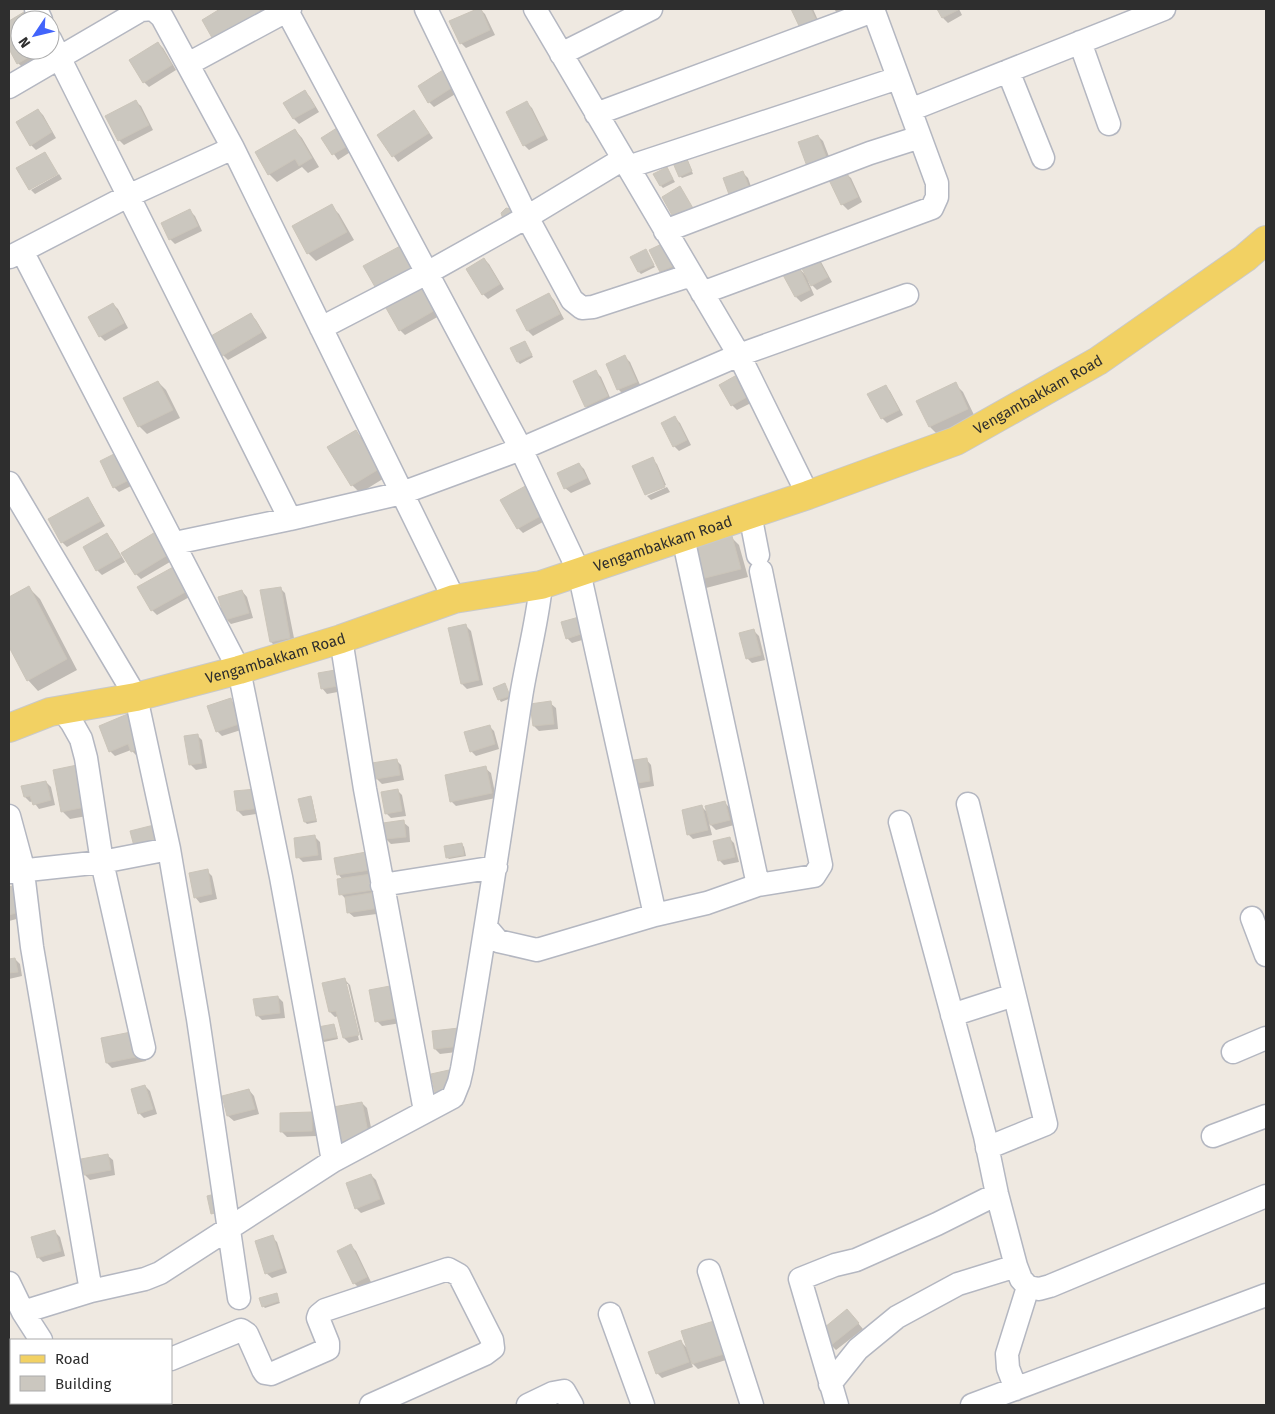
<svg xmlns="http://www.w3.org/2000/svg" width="1275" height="1414" viewBox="0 0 1275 1414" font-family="'Fira Sans',sans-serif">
  <rect width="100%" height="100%" fill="#efe9e1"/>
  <path fill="#0003" d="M223 9H261L269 23 204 20Z
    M480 9 485 14 495 35 466 48 461 43 451 22Z
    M792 9H813L821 27 802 29Z
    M834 9H849L839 15Z
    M938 9H959L962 15 948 23 943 18Z
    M24 14 30 20H20V50H48L51 56 26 71 18 63 9 47V22Z
    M158 43 163 48 176 70 149 87 144 82Z
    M443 72 457 93 434 107 429 102Z
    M305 92 310 97 319 112 299 124 294 119 285 104Z
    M135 101 141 106 153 130 124 145 119 140Z
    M527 103 532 108 548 140 529 150 524 145Z
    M38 110 43 115 56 138 36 150 31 145Z
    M414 112 433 138 398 162 378 135Z
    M295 130 302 138 319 167 308 173 302 167 277 182 269 174Z
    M818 136 823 141 833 167 814 173Z
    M323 138 355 149 338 160Z
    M688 161 693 174 682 178 680 176Z
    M667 169 675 182 663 188 661 186Z
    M743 173 748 178 755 198 737 205Z
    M845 173 851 178 862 202 848 210 842 204 831 181Z
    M59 174 62 179 35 194 31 190Z
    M331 206 339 214 354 240 316 261 308 253Z
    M190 211 195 216 202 231 175 244 170 239Z
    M650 250 683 269 666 277 661 272Z
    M646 251 655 267 641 274 639 272Z
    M484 259 489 264 504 289 488 299 483 294Z
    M820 260 832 282 817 290 808 281 814 295 801 302 796 297 799 268 807 277Z
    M429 294 441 315 405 335 400 330Z
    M549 295 554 300 564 319 533 336 528 331 517 311Z
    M113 304 118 309 128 328 105 341 100 336Z
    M250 314 256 320 267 338 228 360 223 355 212 337Z
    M525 342 533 357 520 364 518 362Z
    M625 357 630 362 641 387 624 395 619 390 607 364Z
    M596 372 601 377 612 402 591 411 586 406Z
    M735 378 740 383 751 403 737 410 732 405 721 386Z
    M158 382 166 390 180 418 147 434 139 426Z
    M955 384 963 392 975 417 938 435 930 427Z
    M885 386 890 391 903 415 887 423 882 418Z
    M675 418 680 423 691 445 679 451 674 446Z
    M355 431 363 439 386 477 360 493 352 485Z
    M652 459 657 464 666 485 646 493V495L633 467Z
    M102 462 135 484 119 492 114 487Z
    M579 464 584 469 591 484 571 493 565 488Z
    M667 487 670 492 651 500 647 496Z
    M534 490 550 518 523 533 518 528Z
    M87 499 92 504 105 526 67 547 62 542Z
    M157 532 175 559 141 579 136 574Z
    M107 535 112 540 125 562 102 575 97 570Z
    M731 537 739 545 748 577 706 588 698 580Z
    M175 567 193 595 157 615 152 610 139 587Z
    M29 588 40 599 77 670 38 691 28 680 9 644V599Z
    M280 588 285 593 295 643 276 647 271 642Z
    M242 591 247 597 253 618 231 624 226 619Z
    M579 618 589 638 572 643 567 638Z
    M466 626 471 631 483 685 467 689 462 684Z
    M754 631 759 636 765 660 752 663 747 658Z
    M319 674 348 690 327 694 322 688Z
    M504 685 511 698 501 702 499 699Z
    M230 700 236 705 244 729 222 736 217 731Z
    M550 703 556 708 558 729 539 731 534 726Z
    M489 726 494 731 499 749 476 756 471 751Z
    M100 727 148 752 137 756 131 750 115 756 110 751Z
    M197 735 202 740 207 768 196 770 191 765 186 737Z
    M646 759 651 765 654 786 638 789 633 783Z
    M396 760 401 765 404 780 382 784 377 779Z
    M485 768 491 773 496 798 456 806 451 801Z
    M54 771 98 814 70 819 62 811Z
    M46 782 51 787 55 805 39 809 33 801 30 802 25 797Z
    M397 790 402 795 406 816 391 818 386 813Z
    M235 792 263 813 243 816 238 811Z
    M310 797 312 799 317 822 307 824 305 822Z
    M724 802 730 808 734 825 716 830 709 823 712 835 693 839 688 834 702 807 708 813Z
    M403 822 409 827 410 842 391 844 386 839Z
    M315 837 320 842 322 860 303 862 298 857Z
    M729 838 734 843 739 862 724 865 719 860Z
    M462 844 464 847 466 856 449 859 447 857Z
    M366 853 384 913 354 917 348 912 346 899 341 894 343 880 339 875Z
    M207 871 212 876 217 899 200 903 195 897Z
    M16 886 28 916 9 921V888Z
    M15 959 20 964 22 976 9 979V960Z
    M345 980 350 985 363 1040H361L348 984H345L359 1040 349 1043 344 1038 339 1016 335 1017 330 1012Z
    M390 987 395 992 401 1023 382 1026 377 1021Z
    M278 997 283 1002 285 1018 262 1020 257 1015Z
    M333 1025 335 1027 338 1039 324 1042 322 1040 320 1028Z
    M464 1035 465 1051 440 1054 435 1049Z
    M141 1037 146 1061 112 1068 107 1063Z
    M145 1086 150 1091 157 1114 144 1118 139 1113Z
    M249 1090 254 1096 259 1114 234 1121 228 1116 224 1097Z
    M362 1103 367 1108 374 1142 346 1147 341 1142Z
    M311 1113 316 1118 317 1136 287 1137 282 1132Z
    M107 1155 113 1160 115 1175 90 1180 85 1175Z
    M371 1175 376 1180 385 1204 361 1213 356 1208Z
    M55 1232 60 1237 65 1256 43 1262 38 1257Z
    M272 1237 277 1242 287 1273 272 1278 266 1273Z
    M351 1246 356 1251 371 1282 359 1288 354 1283Z
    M276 1294 280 1303 265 1308 263 1306Z
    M852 1316 863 1329 836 1350 831 1345Z
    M714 1323 729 1359 698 1369 691 1362 693 1367 662 1378 657 1373 680 1341 688 1349Z"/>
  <path fill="#cbc7bf" stroke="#cbc5ba" d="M220 9H259L262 15 215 43 202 20Z
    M477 9H481L490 30 460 44 449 21Z
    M791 9H811L817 22 801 30Z
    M937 9H957L958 10 942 18Z
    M24 12 28 20H20V50H41L17 64 9 49V21Z
    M158 42 172 65 143 83 129 60Z
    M443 70 453 87 428 103 418 86Z
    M305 90 315 107 293 119 283 103Z
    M136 100 149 125 118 141 105 116Z
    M527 101 544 135 523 146 506 112Z
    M38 109 52 132 30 146 16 122Z
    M414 110 429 133 392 157 377 135Z
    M340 126 351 144 332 155 321 138Z
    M295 129 312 158 299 166 295 159 268 175 255 152Z
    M818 135 828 162 808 169 798 142Z
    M45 152 58 174 29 190 16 168Z
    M686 157 692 171 679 177 673 163Z
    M667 167 673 179 660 186 653 174Z
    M743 171 751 193 731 200 723 178Z
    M846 171 858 197 841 205 829 180Z
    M680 186 697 215 678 226 662 197Z
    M332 204 347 232 307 254 292 226Z
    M506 208 511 209 514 214 503 219 501 213Z
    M190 209 198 226 169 240 161 223Z
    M668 241 678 264 660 272 649 250Z
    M404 244 419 270 378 292 363 266Z
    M646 249 654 265 638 272 630 257Z
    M815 254 828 277 811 286 799 263Z
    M484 258 500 284 482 295 466 269Z
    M799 267 810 290 795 297 783 275Z
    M424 287 437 309 399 331 386 308Z
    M549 293 560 314 527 331 516 310Z
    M113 303 124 323 99 337 88 317Z
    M251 313 262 332 222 356 211 336Z
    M525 341 532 355 517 362 510 348Z
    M625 355 637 382 617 390 606 364Z
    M596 370 608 396 585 407 573 381Z
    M735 376 747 397 731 406 719 385Z
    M158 381 173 410 138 427 123 398Z
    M956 382 968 409 929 427 916 401Z
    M886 385 899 410 881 419 867 394Z
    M675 416 687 440 673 447 661 423Z
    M356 430 379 469 351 486 327 447Z
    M118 452 131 479 113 488 100 461Z
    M653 457 665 487 645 495 632 466Z
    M579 463 587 478 564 489 557 473Z
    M529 484 546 513 517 529 500 500Z
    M88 497 101 521 61 543 48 519Z
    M157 531 171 553 135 575 121 553Z
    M107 533 121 557 96 571 83 547Z
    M732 536 741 569 697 580 688 547Z
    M175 566 189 590 151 611 137 587Z
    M29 586 67 659 27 681 9 647V597Z
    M281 587 290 638 270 642 260 590Z
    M242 590 249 613 225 620 218 597Z
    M579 617 584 633 566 639 561 622Z
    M466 624 479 680 461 684 448 628Z
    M754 629 761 655 746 659 739 633Z
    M341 669 344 685 321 689 318 673Z
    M505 683 510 696 498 700 493 688Z
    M231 698 239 724 216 732 207 706Z
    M551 701 554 724 533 726 530 704Z
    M130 713 144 747 131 752 128 744 109 752 99 726Z
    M490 725 495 744 470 752 464 732Z
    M198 734 202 763 189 765 184 736Z
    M647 758 650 781 631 784 628 761Z
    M397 759 400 775 376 779 372 763Z
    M82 764 90 806 61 812 53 770Z
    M486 766 492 793 450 802 445 775Z
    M46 781 51 800 33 805 30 796 24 797 21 786Z
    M256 789 259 808 237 811 234 791Z
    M398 789 402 811 385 814 381 792Z
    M311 796 316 820 304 822 298 799Z
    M725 801 730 820 710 825 705 806Z
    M702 805 708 830 687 835 682 810Z
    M404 820 406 837 385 839 383 823Z
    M154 825 159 844 135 850 130 831Z
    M315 835 318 855 296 858 294 838Z
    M730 837 735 857 718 861 713 841Z
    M462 843 464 855 446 858 444 846Z
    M366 852 370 870 337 875 334 858Z
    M208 869 212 894 194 898 189 873Z
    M371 874 373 890 339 895 337 879Z
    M16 885 23 911 9 915V887Z
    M377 892 379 908 347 913 345 897Z
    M15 958 18 972 9 973V959Z
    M345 978 359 1035 343 1038 336 1011 329 1012 322 983Z
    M390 986 397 1018 375 1022 369 990Z
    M278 996 280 1013 256 1016 253 999Z
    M334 1024 337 1037 321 1040 318 1027Z
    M459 1028 461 1046 434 1049 432 1031Z
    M136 1031 141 1056 106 1063 101 1038Z
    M449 1070 453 1089 435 1093 431 1074Z
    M145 1085 153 1109 138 1114 131 1089Z
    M249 1089 255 1109 227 1116 222 1096Z
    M362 1102 369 1137 340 1143 333 1107Z
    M312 1112V1131L280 1132V1113Z
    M108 1154 111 1170 84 1175 81 1159Z
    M371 1174 380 1199 355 1209 346 1183Z
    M215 1194 219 1212 211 1214 207 1196Z
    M55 1230 61 1251 37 1258 31 1237Z
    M273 1235 283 1268 265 1274 255 1241Z
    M351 1244 367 1277 353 1284 337 1251Z
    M277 1293 279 1301 262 1307 259 1298Z
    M847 1309 859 1323 830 1346 819 1332Z
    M714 1321 724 1354 692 1364 681 1331Z
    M681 1340 689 1362 656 1374 648 1352Z"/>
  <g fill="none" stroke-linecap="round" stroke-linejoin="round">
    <g stroke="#b4b7c1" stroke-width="25">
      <path id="minor" d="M36 9 41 20
        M286 9 521 449 579 572 655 915
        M426 9 527 217 572 300 582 308 593 307 691 275
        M535 9 739 355 808 495
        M50 39 290 519
        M1080 42 1109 124
        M561 54 651 9
        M188 64 290 9
        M1008 71 1043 158
        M9 87 141 10 153 9 162 17 233 148 454 599
        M910 110 1164 9
        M596 114 873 11
        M628 167 898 78
        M665 231 870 153 920 137
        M22 251 239 670 281 877 333 1161
        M10 257 128 196 233 148
        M702 293 932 208 937 197V183L873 9
        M321 328 427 273 527 217 623 159
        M9 483 136 697 169 849 198 1019 239 1298
        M750 514 758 555
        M683 537 758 885
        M175 543 290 519 402 493 521 449 739 355 907 295
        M341 639 365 789 425 1111
        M62 710 72 723 81 739 86 758 102 862 144 1048
        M968 804 1046 1124 987 1148
        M9 816 22 864 32 947 91 1291 23 1312
        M900 822 985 1136 997 1194 1016 1266 1021 1279 1028 1287 1039 1289 1050 1286 1266 1196
        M9 872 102 862 169 849
        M382 885 496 867
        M1252 918 1266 955
        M487 928 498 941 537 950 655 915 707 903 758 885 814 876 821 865 761 571
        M952 1015 1014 995
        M1233 1052 1266 1038
        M1213 1136 1266 1116
        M709 1271 752 1405
        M9 1283 23 1312 41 1340
        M91 1291 145 1279 160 1273 333 1161 453 1097 459 1082 462 1069C484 945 502 821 521 697 527 659 537 624 541 585
        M610 1314 643 1405
        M171 1359 241 1330 247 1334 263 1370 265 1373 271 1374 328 1349V1343L318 1318 319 1315 325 1310 448 1269 459 1275 492 1340 493 1348 485 1354 371 1405
        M830 1384 858 1349 897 1317 958 1284 1016 1266
        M1016 1389 1008 1368 1007 1354 1028 1287
        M86 1403 88 1405
        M146 1403 147 1405
        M528 1405 553 1393 564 1391 572 1405
        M837 1405 800 1279 835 1265 856 1260 937 1224 997 1194
        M972 1405 1266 1295"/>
    </g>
    <g stroke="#c9c9c9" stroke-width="30">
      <g id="major">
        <path id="s1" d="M9 728 50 712 136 697 239 670 341 639 454 599 541 585 808 495 956 441 1098 361 1245 258 1266 240"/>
        <path d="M9 1389 11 1393"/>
      </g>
    </g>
    <use href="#minor" stroke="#fff" stroke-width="22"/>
    <use href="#major" stroke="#f2d163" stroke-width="28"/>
  </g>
  <g text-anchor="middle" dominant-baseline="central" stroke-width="5" stroke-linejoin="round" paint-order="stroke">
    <g font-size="15" fill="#2e2e2e" stroke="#fff">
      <text stroke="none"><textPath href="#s1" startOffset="1086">Vengambakkam Road</textPath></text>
      <text stroke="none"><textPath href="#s1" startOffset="681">Vengambakkam Road</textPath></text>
      <text stroke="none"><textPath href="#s1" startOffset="276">Vengambakkam Road</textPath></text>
    </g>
  </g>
  <rect width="1275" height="1414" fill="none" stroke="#2e2e2e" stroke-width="20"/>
  <rect x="10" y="1339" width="162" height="65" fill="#ffffff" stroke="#ababab"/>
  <rect x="20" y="1355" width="25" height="8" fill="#f2d163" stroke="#ababab"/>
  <text x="55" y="1364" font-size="15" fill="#2e2e2e">Road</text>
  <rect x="20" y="1376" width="25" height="15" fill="#cbc7bf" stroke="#ababab"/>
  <text x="55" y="1389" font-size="15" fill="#2e2e2e">Building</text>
  <g transform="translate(35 35) rotate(235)"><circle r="24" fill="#ffffff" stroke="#ababab"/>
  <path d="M0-4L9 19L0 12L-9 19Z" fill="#4264fb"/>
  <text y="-8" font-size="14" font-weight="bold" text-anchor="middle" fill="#2e2e2e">N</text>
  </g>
</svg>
